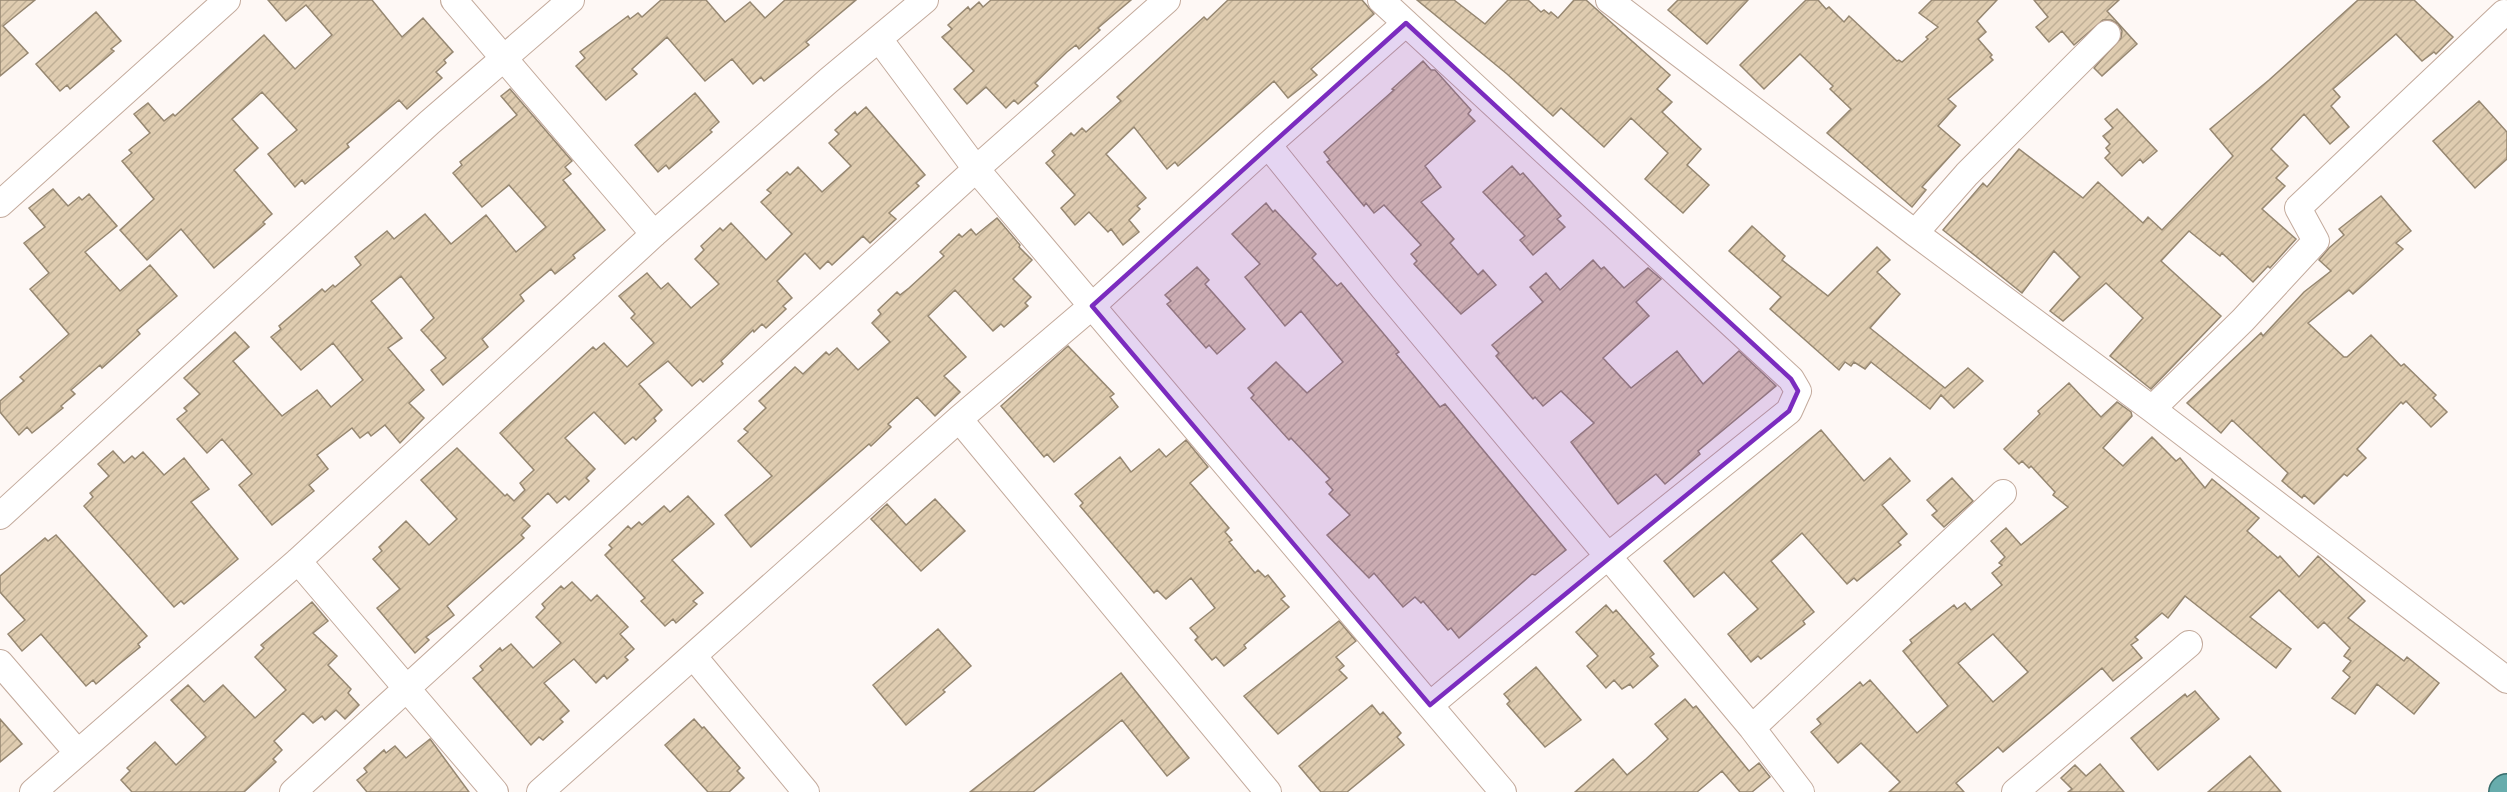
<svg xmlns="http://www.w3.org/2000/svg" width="2507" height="792" viewBox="0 0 2507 792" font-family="Helvetica,sans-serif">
  <defs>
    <pattern id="building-hatch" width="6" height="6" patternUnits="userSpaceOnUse" patternTransform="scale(1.5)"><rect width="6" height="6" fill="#dfccb0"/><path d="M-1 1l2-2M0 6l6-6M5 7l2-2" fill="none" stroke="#bfaf96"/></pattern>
  </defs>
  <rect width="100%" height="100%" fill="#fef8f5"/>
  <path fill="url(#building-hatch)" stroke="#968771" stroke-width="1.5" fill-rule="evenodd" d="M0 0H35L3 26 28 53 0 76Z
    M268 0H372L402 37 423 18 453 52 444 60 446 63 436 72 442 78 407 109 399 100 347 144 349 147 305 184 302 180 295 187 268 154 297 130 262 92 232 119 258 148 234 170 272 214 263 222 265 224 214 268 181 229 147 260 120 230 154 199 122 161 132 153 129 150 150 133 134 114 148 103 164 121 173 114 175 116 264 35 295 69 332 35 306 5 286 21Z
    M661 0H706L725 22 750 2 765 18 785 0H856L806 42 809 45 764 81 761 77 753 84 732 59 705 81 667 37 632 69 637 74 606 100 576 66 585 58 580 52 628 16 630 19 638 13 642 17Z
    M991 0H1131L1098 28 1100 30 1079 49 1076 45 1067 52 1035 83 1038 86 1018 104 1014 100 1006 108 986 87 967 104 954 89 974 71 942 37 952 29 948 25 968 7 970 10 979 2 983 7Z
    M1228 0H1362L1374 14 1311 69 1317 75 1288 98 1274 81 1178 166 1175 162 1167 169 1134 127 1106 154 1146 198 1137 206 1140 209 1129 220 1139 232 1123 245 1111 229 1108 232 1089 212 1075 225 1061 208 1075 195 1046 163 1055 155 1052 151 1071 133 1074 136 1082 128 1086 132 1121 101 1117 97 1169 49 1204 17 1207 20Z
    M1417 0H1454L1485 24 1508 0H1528L1541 12 1544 10 1549 14 1551 12 1558 18 1574 0H1586L1670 75 1657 89 1672 102 1662 112 1701 149 1687 165 1709 185 1683 213 1645 179 1668 153 1631 118 1604 147 1561 108 1553 116 1507 74Z
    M1678 0H1748L1707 44 1668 10Z
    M1806 0H1818L1826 9 1829 7 1844 22 1849 16 1897 61 1899 60 1902 62 1928 39 1926 37 1938 27 1919 13 1932 0H1997L1977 21 1986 32 1978 39 1992 55 1990 57 1993 60 1948 99 1956 106 1938 126 1960 145 1922 187 1926 190 1912 207 1827 133 1851 109 1830 89 1833 86 1800 54 1764 89 1740 65Z
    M2034 0H2119L2107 11 2137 44 2102 76 2094 68 2121 38 2122 31 2118 24 2111 20H2103L2074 45 2062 31 2049 42 2036 27 2048 17Z
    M2358 0H2414L2453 37 2436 54 2434 52 2422 61 2396 34 2333 89 2340 97 2331 106 2349 127 2330 144 2304 114 2271 149 2288 166 2276 178 2285 186 2262 209 2296 239 2270 268 2268 266 2253 282 2222 253 2220 256 2189 231 2161 261 2221 316 2151 389 2110 356 2143 318 2106 283 2063 321 2050 311 2080 277 2054 251 2022 293 1943 230 1983 183 1987 187 2019 149 2083 198 2098 182 2143 223 2148 217 2162 230 2233 156 2210 129 2269 80Z
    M96 12 121 41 111 49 114 51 70 89 67 85 60 91 36 64Z
    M1423 61 1431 70H1435L1471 110 1468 114 1475 121 1425 166 1441 187 1421 202 1454 239 1450 243 1478 275 1483 270 1496 285 1461 314 1414 264 1417 261 1411 254 1421 245 1384 205 1374 213 1366 203 1364 206 1327 162 1330 160 1324 152 1394 90 1392 89Z
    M510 89 572 161 565 167 571 174 563 180 605 230 573 255 575 258 555 274 551 269 520 295 524 301 482 339 488 347 443 385 431 370 446 358 421 330 434 318 401 276 371 301 402 338 388 348 424 390 409 403 424 418 400 443 385 425 371 436 368 432 360 438 352 428 317 455 328 469 309 485 314 491 272 525 239 485 252 474 222 439 207 453 177 419 187 411 184 408 200 394 184 378 235 332 249 347 233 361 282 416 317 390 331 407 363 380 333 343 301 370 271 337 281 329 279 326 322 289 325 292 333 285 335 287 361 265 355 257 387 231 394 239 425 214 451 244 486 215 516 252 546 227 509 185 482 207 453 173 462 165 460 162 517 115 501 96Z
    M695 93 719 122 710 130 712 132 669 169 666 165 658 172 635 145Z
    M2479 101 2507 132V159L2475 188 2433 141Z
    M866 107 925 175 916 183 919 186 889 213 896 219 870 243 863 236 832 265 828 261 820 269 805 253 777 281 792 298 783 306 786 309 766 328 762 324 754 332 753 330 721 361 723 364 703 382 700 379 692 386 668 361 639 384 662 410 654 418 656 421 636 440 633 437 625 444 594 412 565 438 595 469 586 478 589 481 569 500 565 496 557 503 548 493 522 518 530 526 521 535 524 538 447 606 454 615 426 637 429 640 415 653 377 608 400 589 373 559 382 551 379 547 406 521 429 545 457 519 421 480 457 448 505 496 507 494 514 501 525 490 520 483 534 470 500 433 593 347 596 350 604 343 627 367 654 343 631 318 635 314 619 296 647 273 661 289 668 283 691 308 719 284 695 259 704 250 701 246 720 228 723 231 731 223 766 260 792 234 761 202 771 193 767 190 787 172 790 175 798 167 822 192 851 166 829 143 839 134 835 130 855 112 857 115Z
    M2117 109 2157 151 2143 163 2140 159 2122 176 2105 158 2110 153 2106 148 2110 144 2103 136 2113 128 2105 119Z
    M1512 166 1520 175 1523 173 1561 216 1557 219 1565 227 1533 255 1520 240 1525 236 1483 192Z
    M53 189 68 206 79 197 82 200 89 194 117 226 85 252 120 291 150 265 177 296 137 330 140 334 102 368 100 365 71 390 75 394 61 406 63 408 32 433 27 427 19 435 0 412V401L24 381 20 377 69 334 30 289 49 273 24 243 45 227 29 208Z
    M2381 196 2411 231 2396 243 2403 249 2353 294 2349 290 2308 323 2344 357H2347L2371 335 2401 366 2404 364 2436 395 2433 398 2447 412 2431 427 2406 401 2403 404 2401 402 2357 449 2366 458 2347 476 2344 474 2314 504 2304 495 2302 498 2282 481 2288 473 2232 420 2221 433 2187 403 2261 333 2263 336 2304 292 2331 271 2319 260 2329 248 2344 235 2339 229Z
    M1266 203 1273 212 1275 210 1316 254 1312 258 1337 286 1341 283 1399 352 1396 354 1431 396 1440 407 1445 404 1566 550 1535 575 1532 574 1459 638 1451 628 1448 630 1423 601 1421 603 1415 597 1403 607 1374 573 1369 578 1327 535 1350 515 1329 494 1333 490 1326 482 1330 479 1291 438 1289 440 1251 398 1254 395 1248 388 1276 362 1307 393 1343 362 1301 311 1285 326 1245 277 1260 264 1232 234Z
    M997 218 1020 245 1019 247 1032 260 1013 279 1031 297 1025 303 1028 306 1004 327 1001 324 993 331 955 290 928 316 966 357 944 376 960 392 935 416 917 397 888 424 891 427 871 446 869 444 751 547 725 515 772 476 738 441 748 432 744 429 766 408 759 401 795 367 803 374 826 352 829 355 837 348 858 370 890 342 872 323 881 314 878 310 897 292 900 295 909 288 944 256 940 252 959 234 962 237 971 229 976 235Z
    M1752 226 1785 256 1782 260 1828 296 1877 247 1890 260 1877 272 1900 294 1870 328 1945 388 1968 368 1983 381 1954 408 1941 395 1930 409 1871 362 1865 369 1854 362 1851 366 1845 362 1839 370 1770 309 1781 297 1729 251Z
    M1593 260 1601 269 1604 267 1624 288 1648 268 1661 279 1636 302 1649 316 1603 358 1631 388 1677 351 1703 384 1739 351 1776 386 1698 451 1700 454 1665 484 1656 474 1618 504 1571 442 1594 423 1561 391 1543 406 1535 397 1533 399 1496 356 1499 353 1492 345 1543 302 1530 287 1546 273 1560 290Z
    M1197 267 1209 280 1205 284 1245 329 1217 354 1209 345 1206 348 1167 304 1171 301 1165 295Z
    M1068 346 1114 394 1110 397 1118 407 1054 462 1047 454 1044 457 1001 406Z
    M2069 383 2101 417 2117 402 2131 412 2132 416 2103 448 2123 466 2152 437 2176 461 2180 458 2205 488 2212 479 2259 518 2247 531 2278 558 2280 556 2299 577 2318 556 2365 601 2348 618 2404 661 2407 657 2439 683 2414 714 2377 684 2355 714 2332 698 2350 677 2343 671 2351 661 2344 656 2350 648 2324 622 2318 628 2279 590 2250 617 2291 649 2276 668 2185 596 2168 618 2162 613 2135 637 2138 640 2131 645 2142 658 2113 681 2102 668 2003 752 1998 747 1956 783 1964 792H1889L1900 782 1861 743 1838 763 1811 732 1821 724 1817 719 1860 682 1863 686 1870 680 1917 733 1948 706 1903 651 1912 643 1910 640 1954 605 1957 609 1965 603 1971 610 2002 585 1992 573 2002 565 1999 563 2005 557 1991 541 2006 528 2021 545 2068 507 2053 495 2055 492 2031 466 2029 468 2022 461 2019 464 2004 449 2040 414 2038 411ZM1993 634 2028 672 1993 702 1958 663Z
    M1821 430 1864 481 1890 458 1910 481 1882 505 1907 534 1898 542 1901 545 1857 581 1854 578 1847 584 1802 533 1771 561 1814 612 1803 621 1805 624 1761 659 1758 656 1751 662 1728 634 1758 609 1724 572 1694 597 1664 561Z
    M1186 440 1208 467 1190 483 1229 528 1225 532 1232 540 1229 542 1255 573 1258 570 1265 577 1268 575 1285 596 1281 599 1289 607 1244 645 1246 648 1224 666 1216 657 1212 660 1195 640 1198 637 1190 628 1215 608 1191 578 1166 599 1157 590 1154 593 1080 506 1083 503 1075 494 1120 457 1131 472 1159 449 1166 457Z
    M113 451 124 463 132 456 135 459 143 452 164 475 184 458 209 489 191 502 238 559 184 604 181 601 174 607 84 506 93 497 90 493 109 476 98 464Z
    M1952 478 1973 501 1944 527 1932 515 1937 511 1927 500Z
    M688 496 714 524 672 560 703 593 693 601 697 604 676 623 673 619 665 626 641 601 645 598 605 555 612 548 609 545 628 526 631 529 639 522 642 525 664 506 670 512Z
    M935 499 965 531 921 571 871 519 887 504 906 525Z
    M56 535 147 636 138 644 140 647 118 665 96 684 93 680 86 686 41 634 22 651 8 634 25 620 0 592V576L45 538 48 541Z
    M572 582 591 601 597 595 628 627 620 634 634 649 625 657 628 660 607 679 604 675 596 683 574 659 544 683 569 711 560 719 563 722 543 740 539 737 531 745 473 678 483 670 480 666 500 648 502 651 511 644 533 668 561 643 536 617 545 608 542 604 561 586 564 589Z
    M312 602 328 621 313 633 337 656 328 665 351 689 348 693 359 705 345 719 336 710 325 720 322 716 313 723 303 713 274 741 282 750 273 759 276 762 244 792H132L121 780 130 771 127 768 155 742 176 765 206 737 171 700 188 685 204 702 223 685 255 718 286 690 255 657 264 648 261 645Z
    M1606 605 1613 613 1616 610 1642 640 1654 654 1650 657 1658 666 1633 688 1630 684 1622 689 1614 680 1606 688 1587 666 1598 656 1576 632Z
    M1339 621 1356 641 1336 657 1344 666 1339 670 1347 678 1278 734 1244 696Z
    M938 629 971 666 943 690 945 692 906 725 873 685Z
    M1536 667 1581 720 1545 747 1507 704 1510 701 1504 694Z
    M1121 673 1189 758 1167 776 1122 720 1033 792H970Z
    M2195 691 2219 719 2158 770 2131 738 2185 694 2187 697Z
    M1685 699 1693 708 1696 706 1749 771 1759 763 1770 777 1752 792H1740L1722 771 1697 792H1575L1613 759 1627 775 1646 759 1668 739 1655 724Z
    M1372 705 1380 715 1383 712 1401 733 1397 737 1404 745 1347 792H1321L1299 766Z
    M0 719 22 744 0 762Z
    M694 719 702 728 704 727 740 768 737 771 744 778 729 792H708L665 745Z
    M430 739 469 792H367L357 780 367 772 364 768 384 750 386 753 395 746 406 758Z
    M2250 756 2281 792H2208Z
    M2100 764 2124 792H2068L2072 789 2061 778 2075 765 2086 776Z"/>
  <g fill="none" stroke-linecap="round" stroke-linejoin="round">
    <g stroke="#c3aa9c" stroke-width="28">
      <path id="minor" d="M454 0 654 234
        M1381 0 1791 379 1798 391 1789 411 1607 557 1430 705
        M1609 0 1915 233 2152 409 2507 680
        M879 39 976 169 1503 792
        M1268 145 1384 289 1752 728 1801 792
        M0 204 227 0
        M1915 233 1967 174 2107 34
        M2152 409 2243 320 2316 241 2298 208 2504 13
        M959 419 1268 792
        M0 516 429 123 571 0
        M298 561 495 792
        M694 657 806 792
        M0 663 77 752
        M1752 728 2003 493
        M33 792 298 561 654 234 828 81 925 0
        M293 792 976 169 1167 0
        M540 792 959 419 1092 306 1268 145 1406 23
        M2015 792 2189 644"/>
    </g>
    <g stroke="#366b6a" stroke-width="36">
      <path id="trunk" d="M2506 792 2507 791"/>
    </g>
    <use href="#minor" stroke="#fff" stroke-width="26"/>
    <use href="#trunk" stroke="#67acac" stroke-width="33"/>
  </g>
  <path fill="#7b2cbf" fill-opacity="0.2" stroke="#7b2cbf" stroke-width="4.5" stroke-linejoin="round" d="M1406 23 1791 379 1798 391 1789 411 1430 705 1092 306Z"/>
</svg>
